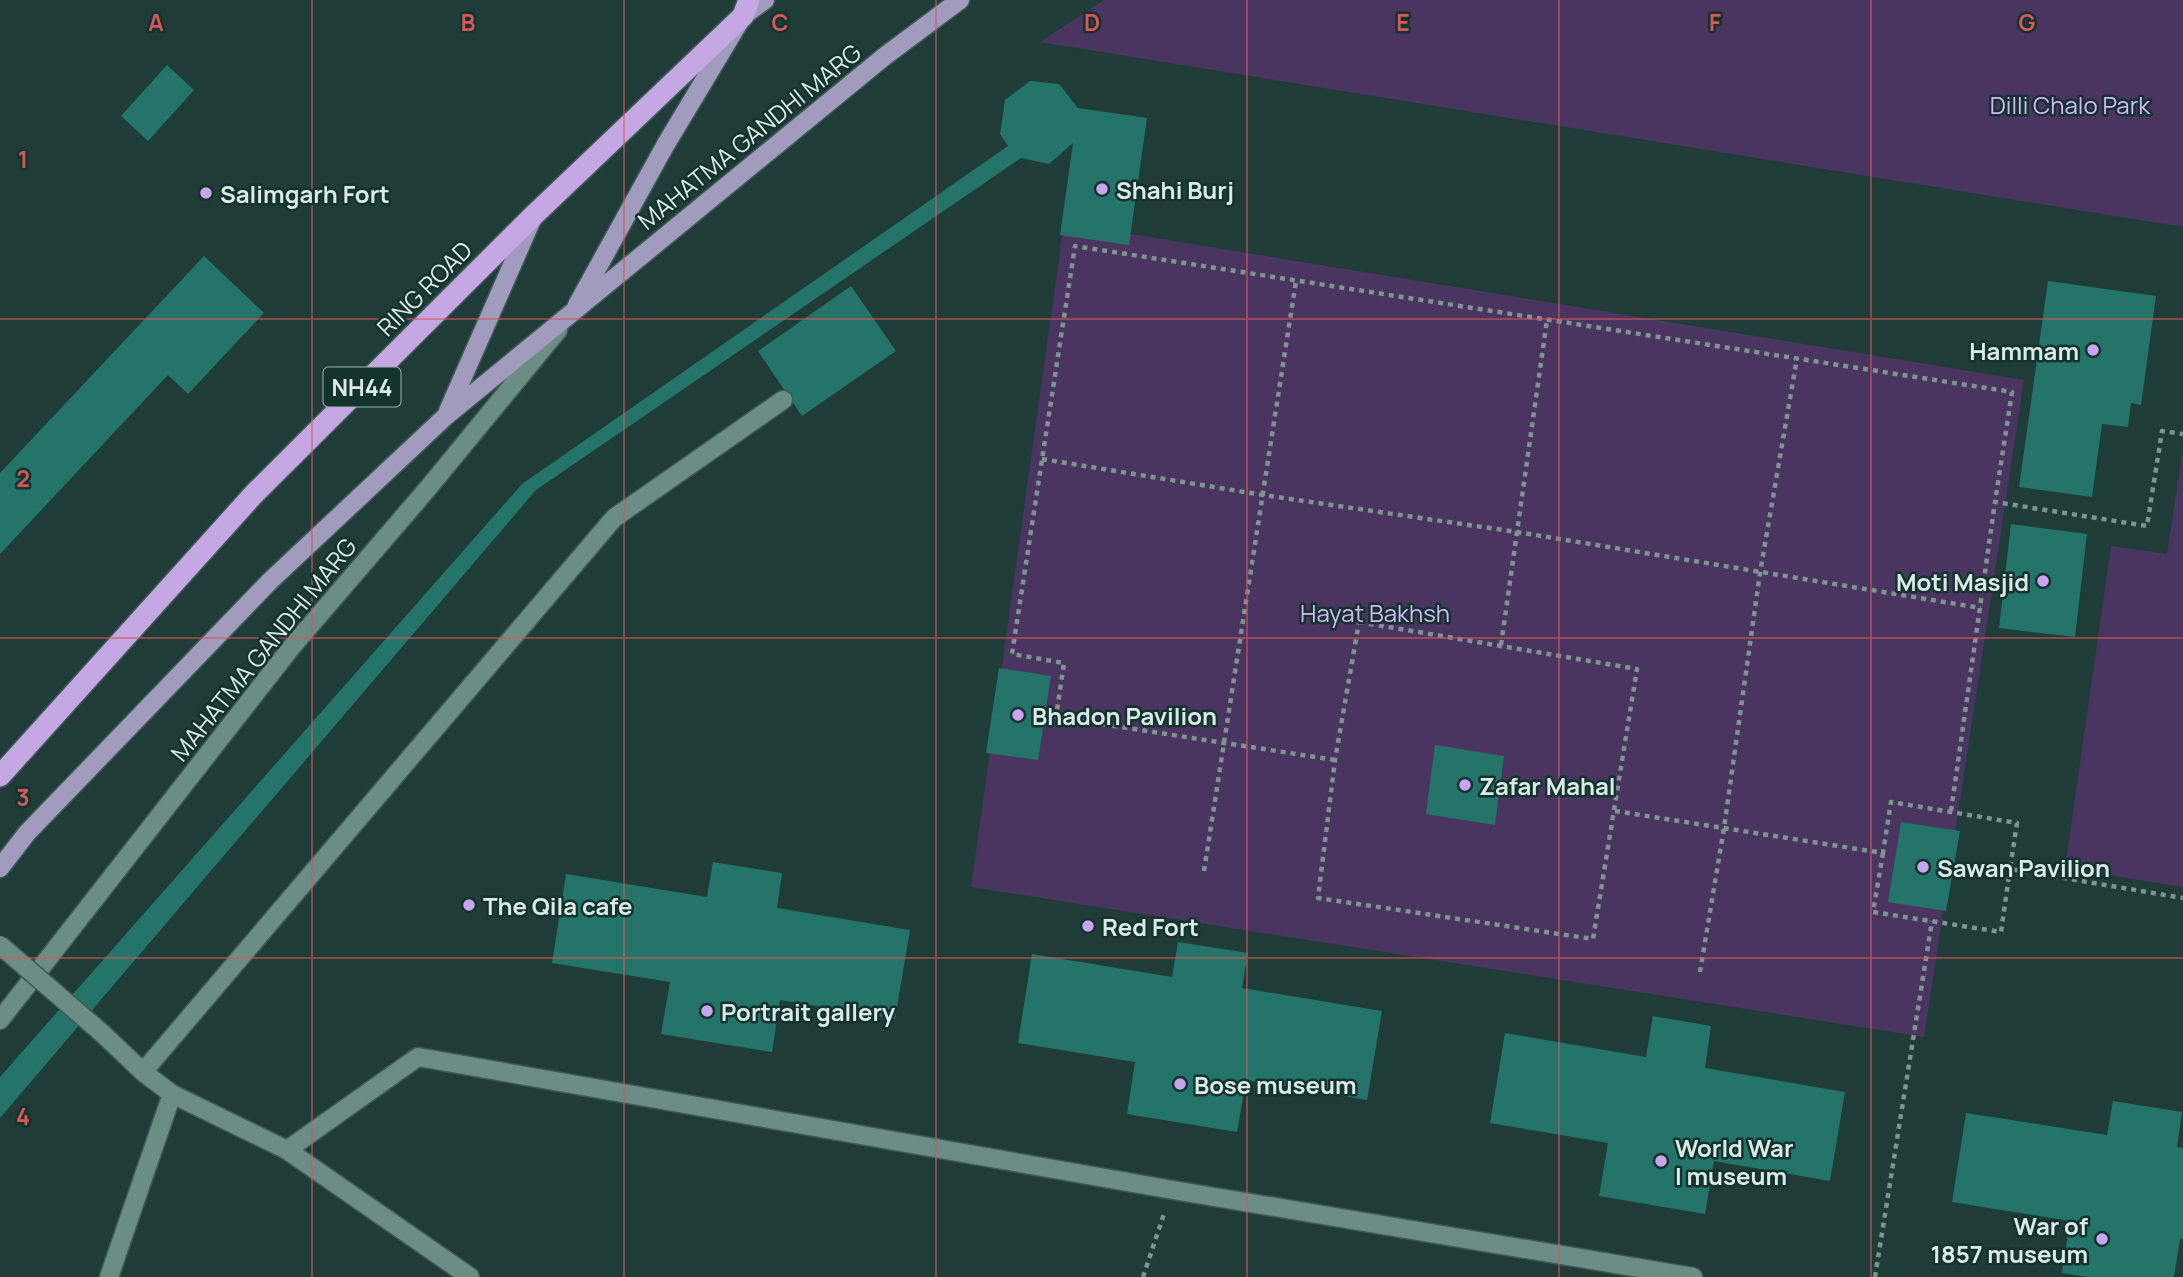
<svg xmlns="http://www.w3.org/2000/svg" width="2183" height="1277" viewBox="0 0 2183 1277" font-family="Manrope,sans-serif">
  <rect width="100%" height="100%" fill="#1f3c38"/>
  <path fill="#4a3560" d="M1104 0H2183V227L1040 42Z
    M1064 223 2024 380 1924 1037 971 887Z
    M2183 448V887L2065 868 2111 546 2167 554Z"/>
  <path fill="#24746a" d="M167 65 194 90 148 141 121 116Z
    M1030 81 1059 84 1078 108 1147 118 1129 245 1060 235 1073 143 1049 164 1021 158 536 490 0 1118V1077L522 484 1008 146 1000 134 1005 100Z
    M204 256 264 313 188 394 168 375 0 554V473Z
    M2048 281 2156 296 2141 405 2131 403 2128 427 2102 424 2092 497 2019 487Z
    M851 286 896 351 802 416 758 351Z
    M2011 524 2087 534 2075 637 1999 628Z
    M999 668 1051 676 1038 760 986 753Z
    M1435 745 1504 756 1495 825 1426 814Z
    M1901 822 1960 831 1946 911 1888 902Z
    M713 862 782 873 777 908 910 930 895 1019 780 1000 772 1052 661 1034 670 982 552 963 566 874 707 897Z
    M1178 942 1248 953 1242 988 1382 1011 1367 1100 1246 1080 1237 1132 1127 1114 1135 1062 1018 1043 1032 954 1172 977Z
    M1653 1016 1711 1026 1705 1068 1845 1092 1830 1181 1714 1161 1705 1214 1599 1196 1608 1143 1490 1123 1505 1033 1646 1057Z
    M2113 1101 2182 1112 2177 1147 2183 1148V1239H2180L2174 1277H2088L2062 1273 2070 1221 1952 1202 1966 1113 2107 1135Z"/>
  <g fill="none" stroke-linecap="round" stroke-linejoin="round">
    <g stroke="#405b57" stroke-width="21">
      <path id="minor" d="M0 1020 290 649 429 487 558 330
        M103 1034 143 1072 172 1094 287 1150 470 1277
        M143 1072 614 518 783 400
        M287 1150 418 1057 1173 1190 1693 1277
        M109 1277 172 1094"/>
    </g>
    <g stroke="#405b57" stroke-width="21">
      <path id="major" d="M577 305 666 144 743 16 765 0
        M448 411 531 222
        M0 868 27 833 270 581 446 416 885 56 960 0"/>
    </g>
    <g stroke="#405b57" stroke-width="24">
      <path id="highway" d="M0 776 254 494 534 215 743 16 749 0"/>
    </g>
    <path stroke="#7d9490" stroke-width="4.5" stroke-dasharray="5 5" stroke-linecap="butt" d="M1042 459 1263 495 1517 532 1981 608
      M1359 622 1637 669 1593 939 1318 898 1335 760Z
      M1501 645 1547 320
      M1335 760 1056 717 1064 663 1012 654 1075 246 2012 392 1995 502 2147 526 2162 431 2183 434
      M1615 811 1883 853 1891 802 2017 823 2010 869 2183 898
      M1951 811 1995 502
      M1883 853 1873 912 2001 932 2010 869
      M1204 871 1296 281
      M1700 972 1724 828 1760 573 1797 358
      M1143 1277 1164 1214
      M1875 1277 1932 921"/>
    <use href="#minor" stroke="#6c8c86" stroke-width="18"/>
    <use href="#major" stroke="#a19cbe" stroke-width="18"/>
    <use href="#highway" stroke="#c5a7e4" stroke-width="21"/>
    <g stroke="#405b57" stroke-width="21" stroke-linecap="butt">
      <path id="minor-bridge" d="M0 945 103 1034"/>
    </g>
    <use href="#minor-bridge" stroke="#6c8c86" stroke-width="18"/>
  </g>
  <path fill="none" stroke="#d75858" stroke-width="2" stroke-opacity="0.55" d="M312 0V1277M624 0V1277M936 0V1277M1247 0V1277M1559 0V1277M1871 0V1277M0 319H2183M0 638H2183M0 958H2183"/>
  <g fill="#c9a5ee" stroke="#14322e" stroke-width="2.5">
    <circle cx="1102" cy="189" r="7"/>
    <circle cx="206" cy="193" r="7"/>
    <circle cx="2093" cy="350" r="7"/>
    <circle cx="2043" cy="581" r="7"/>
    <circle cx="1018" cy="715" r="7"/>
    <circle cx="1465" cy="785" r="7"/>
    <circle cx="1923" cy="867" r="7"/>
    <circle cx="469" cy="905" r="7"/>
    <circle cx="1088" cy="926" r="7"/>
    <circle cx="707" cy="1011" r="7"/>
    <circle cx="1180" cy="1084" r="7"/>
    <circle cx="1661" cy="1161" r="7"/>
    <circle cx="2102" cy="1239" r="7"/>
  </g>
  <g text-anchor="middle" dominant-baseline="central" stroke-width="5" stroke-linejoin="round" paint-order="stroke">
    <rect fill="#14322e" stroke="#9eb3b0" stroke-width="2" x="323.5" y="367.5" width="77" height="39" rx="5"/>
    <g font-size="23" font-weight="bold" fill="#d9eae7">
      <text x="362" y="387">NH44</text>
    </g>
    <g font-size="24" fill="#d6b5fa" stroke="#14322e">
      <text x="2070" y="104">Dilli Chalo Park</text>
      <text x="1375" y="612">Hayat Bakhsh</text>
    </g>
    <g font-size="24" fill="#d9eae7" stroke="#14322e">
      <text transform="translate(749 136) rotate(-39)">MAHATMA GANDHI MARG</text>
      <text transform="translate(424 288) rotate(-45)">RING ROAD</text>
      <text transform="translate(263 649) rotate(-51)">MAHATMA GANDHI MARG</text>
    </g>
    <g font-size="24" font-weight="bold" fill="#d9eae7" stroke="#14322e" text-anchor="start">
      <text x="1116" y="189">Shahi Burj</text>
      <text x="220" y="193">Salimgarh Fort</text>
      <text x="2079" y="350" text-anchor="end">Hammam</text>
      <text x="2029" y="581" text-anchor="end">Moti Masjid</text>
      <text x="1032" y="715">Bhadon Pavilion</text>
      <text x="1479" y="785">Zafar Mahal</text>
      <text x="1937" y="867">Sawan Pavilion</text>
      <text x="483" y="905">The Qila cafe</text>
      <text x="1102" y="926">Red Fort</text>
      <text x="721" y="1011">Portrait gallery</text>
      <text x="1194" y="1084">Bose museum</text>
      <text x="1675" y="1147">World War<tspan x="1675" dy="28">I museum</tspan></text>
      <text x="2088" y="1225" text-anchor="end">War of<tspan x="2088" dy="28">1857 museum</tspan></text>
    </g>
  </g>
  <g font-size="23" text-anchor="middle" font-weight="bold" fill="#d75858" stroke="#14322e" stroke-width="5" stroke-linejoin="round" paint-order="stroke">
    <text x="156" y="31">A</text>
    <text x="468" y="31">B</text>
    <text x="780" y="31">C</text>
    <text x="1092" y="31">D</text>
    <text x="1403" y="31">E</text>
    <text x="1715" y="31">F</text>
    <text x="2027" y="31">G</text>
    <text x="23" y="168">1</text>
    <text x="23" y="487">2</text>
    <text x="23" y="806">3</text>
    <text x="23" y="1125">4</text>
  </g>
</svg>
